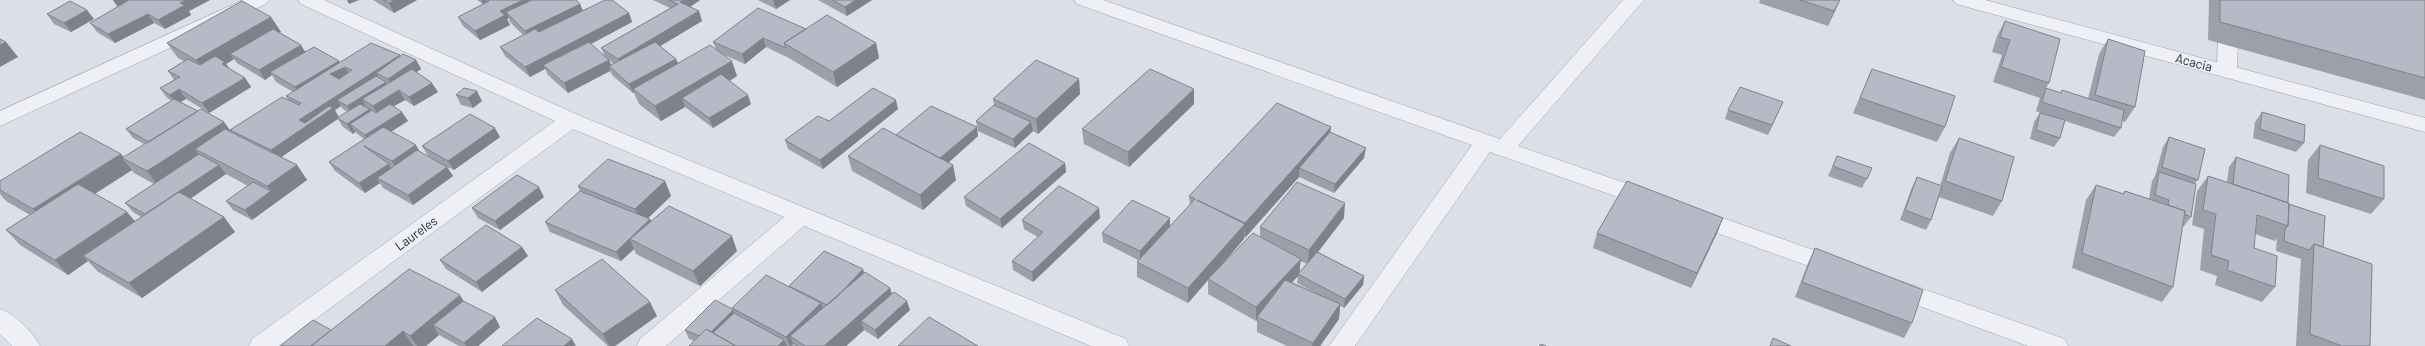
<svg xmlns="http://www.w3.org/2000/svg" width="2425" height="346" viewBox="0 0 2425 346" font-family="Barlow,sans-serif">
  <rect width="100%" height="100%" fill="#dcdfe7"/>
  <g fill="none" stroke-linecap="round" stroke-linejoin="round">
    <g stroke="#a1a5b1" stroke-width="1">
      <path id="lane" d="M2219 0H2239L2237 71 2234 76 2227 78 2220 76 2217 71Z"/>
    </g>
    <g stroke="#a1a5b1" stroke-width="1">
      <path id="street" d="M243 0H269L266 4 0 126V111Z
        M298 0H324L578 115 1126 339 1129 346H1091L804 226 666 346H637L640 339 784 217 573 129 279 346H249L252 339 555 121 301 4Z
        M1074 0H1103L1500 139 1623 0H1644L1518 146 1657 194 1660 200 1657 206 1649 208 1490 152 1355 346H1329L1472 145 1077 4Z
        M1953 0H1985L2425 118V132L1956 4Z
        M1692 207 1847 262 1851 268 1847 274 1839 277 1684 221 1681 215 1684 209Z
        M1892 278 2065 339 2068 346H2028L1884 293 1880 287 1884 281Z
        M0 309C15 314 33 332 40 346H12L0 334Z"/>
    </g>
    <use href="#lane" fill="#eff0f5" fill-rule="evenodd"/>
    <use href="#street" fill="#eff0f5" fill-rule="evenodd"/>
  </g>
  <path fill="#9da0ab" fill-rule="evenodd" d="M113 0H210L189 11 191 15 165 29 154 23 115 43 97 32 90 23 118 7Z
    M373 0H417L394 13Z
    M477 0H576L580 4 583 11 629 13 632 22 591 44 605 56 601 48 670 8 653 0H700L690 7 702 21 660 46 678 63 716 49 713 42 806 29 876 43 879 58 837 87 789 58 766 47 745 64 722 54 737 76 730 81 751 104 713 128 685 107 661 121 639 104 634 93H633L613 76 610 71 568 93 548 75 545 69 530 77 505 56 500 47 523 35 510 22 509 18 507 19 510 25 480 40 463 26 458 17 483 4ZM609 60 614 64 611 65Z
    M758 0H790L776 9Z
    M818 0H872L847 16Z
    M1760 0H1840L1828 26 1759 3Z
    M2209 0H2425V100L2208 40Z
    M47 14 94 19 71 32 54 24Z
    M271 17 281 32 279 33 306 52 340 62 400 56 416 60 421 69 416 72 438 92 414 106 405 100 394 106 408 121 391 132 420 152 428 156 422 146 500 137 454 170 447 167 453 176 413 205 383 188 380 183 365 193 335 171 329 162 364 139 355 132 353 134 343 127 338 119 281 157 297 165 307 180 252 220 233 210 226 201 248 186 226 174 190 199 224 217 235 232 142 298 97 271 88 261 68 275 20 245 6 230 30 215 6 201 0 194V181L121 154 124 157 144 144 133 138 126 129 172 101 167 98 160 88 174 80 168 71 184 61 178 58 167 43ZM234 59 237 63 265 80 272 75 276 82 293 92 286 96 288 100 230 130 231 133 224 122 198 111 180 102 186 99 209 113 251 87 245 78 230 69 226 64ZM341 106 343 109 347 112 339 117 335 110ZM132 170 134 173 154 184 125 203 133 212 141 217 135 221 95 194Z
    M2005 21 2049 83 2046 88 2060 93 2088 99 2099 54 2108 39 2135 107 2125 122 2122 121 2121 128 2114 137 2065 121 2060 138 2054 147 2030 139 2034 122 2040 113 2036 111 2040 98 1993 82 2002 55 1992 52 1997 36Z
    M1872 69 1945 127 1937 142 1853 113Z
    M1079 79 1080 94 1038 134 1033 131 1015 148 978 131 976 121 994 105 993 99Z
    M1194 89V104L1129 167 1084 144 1082 129Z
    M456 95 482 101 473 108 461 105Z
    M1783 102 1768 135 1725 119 1728 110Z
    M898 109 823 169 788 149 785 140 829 121Z
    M2262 112 2304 143 2296 152 2253 138 2255 122Z
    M1331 127 1330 132 1364 158 1334 193 1299 177 1244 238V239L1221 266 1260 237V227L1344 218 1318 252 1364 276 1363 285 1344 308 1340 306 1339 319 1320 346H1287L1257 332V320L1256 321 1208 294V280L1188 303 1137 277V262L1138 260 1103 242 1102 233 1170 226 1190 205 1189 196ZM1300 261 1307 264 1300 272ZM1298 276 1297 283 1317 294 1292 282Z
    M896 135 978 136 948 163 956 180 923 210 852 171 848 156Z
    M2169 137 2198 180 2195 183 2191 217 2184 226H2182L2173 287 2162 302 2072 268 2086 200 2096 185 2123 194 2125 191 2149 199 2152 181 2155 176 2163 147Z
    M1959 138 2002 201 1993 216 1939 197 1931 220 1926 230 1900 220 1912 187 1917 177 1940 186 1950 153Z
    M2320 145 2384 199 2371 214 2306 193 2308 160Z
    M1837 156 1872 168 1862 188 1828 176Z
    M2236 157 2289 204 2323 247 2370 346H2296L2301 259 2276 251 2277 238 2275 241 2255 234 2254 248 2275 287 2262 302 2215 285 2217 276 2200 270 2204 229 2192 225 2197 191 2208 176 2227 182 2229 167Z
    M1065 163 1066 172 1002 228 966 206 964 197Z
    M665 181 671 196 648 218 650 219 651 221 737 251 700 286 636 254 634 249 621 261 550 232 545 222 580 191 578 186Z
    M544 197 500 230 478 218 472 208Z
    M1100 218 1033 282 1013 270 1012 261 1038 237 1024 229 1022 220Z
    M1723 218 1717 233 1691 288 1593 248 1597 233Z
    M522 247 528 256 482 292 446 269 440 260Z
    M1815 248 1912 323 1904 338 1795 297 1808 263Z
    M863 269 864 273 890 288 892 294 910 310 878 339 864 330 846 346H689L694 341 689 339 685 330 732 309 790 287 789 286Z
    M555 290 657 316 615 346H608L563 305Z
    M463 301 500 327 478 346H459L439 335 426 346H280L331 330Z"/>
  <path fill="#7f828b" d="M113 0H141L119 9Z
    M186 0H210L189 11 191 15 165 29 158 20 180 3Z
    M347 0H359L349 4Z
    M395 0H417L394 13 389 3Z
    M481 0H486L487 3 484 5Z
    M523 0H546L506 12 509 18 507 19 510 25 480 40 475 31 500 11Z
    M683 0H700L684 11 680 2Z
    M773 0H790L776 9Z
    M856 0H872L847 16 845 7Z
    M1840 0 1828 26 1834 11Z
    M580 4 584 14 529 40 525 31Z
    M87 10 94 19 71 32 64 23Z
    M699 11 702 21 622 69 618 59Z
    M629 13 632 22 546 68 543 65 545 69 530 77 525 67Z
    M148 14 154 23 115 43 108 34Z
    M271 17 281 32 237 57 230 54 234 59 226 64 232 72 207 75 196 60Z
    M763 38 766 47 745 64 742 54Z
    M6 42 18 57 0 67V45Z
    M876 43 879 58 837 87 833 72Z
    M301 45 307 55 270 72 272 75 265 80 259 70Z
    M400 55 405 65 376 73 381 81 337 100 341 106 335 110 339 118 277 160 271 150 299 120Z
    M676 59 680 68 633 89 634 93H633L629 84Z
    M416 60 421 69 394 88 388 79Z
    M609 60 613 69 609 66 610 71 568 93 564 83Z
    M339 61 344 68 345 67 351 77 301 97 295 87Z
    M732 61 737 76 690 104 682 98 685 107 661 121 655 106Z
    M245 78 251 87 209 113 202 103Z
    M1079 79 1080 94 1038 134 1036 119Z
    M386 82 391 91 362 99 366 107 353 115 347 106Z
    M432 83 438 92 414 106 409 97Z
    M179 89 186 99 177 104 170 95Z
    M1194 89V104L1129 167 1128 152Z
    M399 90 405 100 378 115 373 106Z
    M477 91 482 101 473 108 468 98Z
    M748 95 751 104 713 128 709 118Z
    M896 100 898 109 823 169 820 160Z
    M1783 102 1779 111 1768 135 1772 125Z
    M370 109 376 119 350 124 355 132 353 134 347 124Z
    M402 112 408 121 371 144 365 135Z
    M224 122 235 137 195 149 202 158 158 186 147 171Z
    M1031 122 1033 131 1015 148 1013 139Z
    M977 127 978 136 939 171 937 161Z
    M1331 127 1329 142 1299 168V177L1245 238V223Z
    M495 128 500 137 454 170 448 161Z
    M416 145 421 154 398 171 392 161Z
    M1366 148 1364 158 1334 193 1335 184Z
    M121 154 126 160 122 158 132 170 47 224 33 209Z
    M1065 163 1066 172 1002 228 1000 219Z
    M389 164 394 174 377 178 380 183 365 193 359 183Z
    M219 165 226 174 153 224 145 214Z
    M297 165 307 180 252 220 245 210 271 191 267 186Z
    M953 165 956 180 923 210 920 195Z
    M447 167 453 176 413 205 408 195Z
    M665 181 671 196 642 224 635 209Z
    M539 187 544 197 500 230 495 221Z
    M1345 203 1344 218 1308 265 1309 250Z
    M1099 208 1100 218 1033 282 1032 272Z
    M127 212 140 227 83 256 88 261 68 275 55 260Z
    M224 217 235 232 142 298 129 283Z
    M1170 218V228L1140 261V251Z
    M1723 218 1717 233 1691 288 1697 273Z
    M650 219 654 229 630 239 634 249 621 261 616 252Z
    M1245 224 1244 239 1209 279H1208V280L1188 303V288Z
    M732 236 737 251 700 286 693 271Z
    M522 247 528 256 482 292 476 282Z
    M1301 259 1299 274H1298V276L1259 318 1257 317V320L1256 321V307Z
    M863 269 865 279 828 305Z
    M1364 276 1363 285 1344 308 1345 299Z
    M890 288 894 303 861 321 864 330 846 346H824Z
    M460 295 469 310 433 325 439 335 426 346H417L410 336Z
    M907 301 910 310 878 339 875 330Z
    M650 302 657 316 615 346H609L603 334Z
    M821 303 826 318 790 336 794 346H790L786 337Z
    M1340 304 1339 319 1320 346H1312L1313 343Z
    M733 310 736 320 704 339Z
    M495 317 500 327 478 346H466L464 343Z
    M403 331 413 346H385Z
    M572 339 576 346H564Z
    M784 340 787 346H778Z"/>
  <path fill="#b6bac7" stroke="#7f828b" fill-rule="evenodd" d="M129 0H186L180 3 185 5 158 20 148 14 108 34 90 23Z
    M383 0H395L389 3Z
    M487 0H523L500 11 505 15 475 31 458 17 489 1Z
    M532 0H576L580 4 525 31 506 12Z
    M605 0H612L629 13 525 67 500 47 535 29 539 32Z
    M669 0H683L680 2 699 11 618 59 601 48 678 4Z
    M833 0H856L845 7Z
    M1800 0H1840L1834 11Z
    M2220 0H2425V78L2220 22Z
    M70 1 87 10 64 23 47 14Z
    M242 1 271 17 196 60 167 43Z
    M758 8 806 29 784 43 786 48 763 38 742 54 713 42Z
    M827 15 876 43 833 72 784 43Z
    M2005 21 2060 39 2049 83 2001 67 2010 40 2000 37Z
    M273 29 301 45 259 70 230 54Z
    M0 39 6 42 0 45Z
    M2108 39 2145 51 2135 107 2095 95Z
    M589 42 609 60 564 83 543 65Z
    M655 42 676 59 629 84 609 66Z
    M371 43 400 55 299 120 305 123 329 106 333 108 271 150 230 130 282 97 299 105 301 103 286 96ZM345 67 352 70 339 79 330 74Z
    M710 45 732 61 655 106 633 89Z
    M314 47 339 61 295 87 270 72Z
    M403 54 416 60 388 79 376 73Z
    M215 56 225 62 222 64 245 78 202 103 179 89 170 95 160 88 180 77 168 71 188 59 200 65Z
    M1036 60 1079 79 1036 119 993 99Z
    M412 69 432 83 409 97 399 90 373 106 362 99Z
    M1150 69 1194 89 1128 152 1082 129Z
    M1872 69 1955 96 1945 127 1860 98Z
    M721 74 748 95 709 118 682 98Z
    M376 76 386 82 347 106 337 100Z
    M1740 87 1783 102 1772 125 1728 110Z
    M464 88 477 91 468 98 456 95Z
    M873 88 896 100 820 160 785 140 818 116 829 121Z
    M2046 88 2061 93 2062 90 2124 110 2121 128 2042 102Z
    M174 99 198 111 149 142 126 129Z
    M1277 103 1331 127 1245 223 1197 200 1245 224 1188 288 1137 262 1195 199 1189 196Z
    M360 104 370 109 347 124 337 118Z
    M390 104 402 112 365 135 350 124 372 110 376 113Z
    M994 105 1031 122 1013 139 976 121Z
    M931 106 977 127 940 158 896 135Z
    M201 109 224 122 147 171 122 158Z
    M2262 112 2305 125 2304 143 2260 129Z
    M2040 113 2065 120 2060 138 2036 130Z
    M470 114 495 128 448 161 422 146Z
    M383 127 416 145 392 161 364 146 389 164 359 183 329 162Z
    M883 128 953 165 920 195 848 156Z
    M225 129 297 165 267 186 195 149Z
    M80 132 121 154 33 209 0 190V181Z
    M1330 132 1366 148 1335 184 1299 168Z
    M2169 137 2205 149 2198 180 2162 167Z
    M1959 138 2014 157 2002 201 1945 181Z
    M1029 143 1065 163 1000 219 964 197Z
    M2320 145 2384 166V199L2318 178Z
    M417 150 447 167 408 195 377 178Z
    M199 154 219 165 145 214 125 203Z
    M1837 156 1872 168 1867 179 1833 166Z
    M2236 157 2289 175 2288 203 2233 184Z
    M608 159 665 181 635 209 578 186Z
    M2159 172 2196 184 2191 217 2184 214 2185 211 2168 205 2169 200 2155 195Z
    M517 175 539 187 495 221 472 208Z
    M2208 176 2289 203 2288 226 2257 215 2254 248 2277 256 2275 287 2227 270 2229 261 2211 255 2216 214 2203 210Z
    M1917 177 1942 186 1931 220 1905 210Z
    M1627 181 1723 218 1697 273 1597 233Z
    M253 182 271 191 245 210 226 201Z
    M1297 182 1345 203 1309 250 1260 227Z
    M78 184 127 212 55 260 6 230Z
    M2096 185 2124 194 2125 191 2185 211 2173 287 2082 253Z
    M1059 186 1099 208 1032 272 1012 261 1043 232 1022 220Z
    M580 191 650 219 616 252 545 222Z
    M179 192 224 217 129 283 83 256Z
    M1132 200 1170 218 1140 251 1102 233Z
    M2289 204 2325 216 2323 247 2314 244 2309 250 2284 241 2285 229 2288 226Z
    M669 206 732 236 693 271 630 239Z
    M486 225 522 247 476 282 440 260Z
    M1253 233 1301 259 1256 307 1208 279Z
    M2314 244 2372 264 2370 346H2342L2310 334Z
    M1815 248 1923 290 1912 323 1802 282Z
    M824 251 863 269 837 297 827 305 789 286Z
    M1317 252 1364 276 1345 299 1298 274Z
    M602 259 650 302 603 334 555 290Z
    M409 269 460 295 410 336 403 331 385 346H311Z
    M865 272 890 288 824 346H805L790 336Z
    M766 275 821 303 786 337 732 308Z
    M1285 280 1340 304 1313 343 1257 317Z
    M894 292 907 301 875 330 861 321Z
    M715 300 732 309 733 310 711 332 706 329 699 336 685 330Z
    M463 301 495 317 464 343 433 325Z
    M734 313 784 340 778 346H736L713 333Z
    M929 317 978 346H898Z
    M537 318 572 339 564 346H502Z
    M313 320 331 330 311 346H280Z
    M706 329 736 346H689Z
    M1773 338 1791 346H1770Z
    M794 343 798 346H790Z
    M1541 344 1546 346H1539Z"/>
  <g text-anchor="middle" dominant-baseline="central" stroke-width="3.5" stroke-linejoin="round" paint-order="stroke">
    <g font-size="13" fill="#252b3e" stroke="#ebeef5">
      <text transform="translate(2194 62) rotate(15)">Acacia</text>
      <text transform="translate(416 233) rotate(-36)">Laureles</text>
    </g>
  </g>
</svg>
